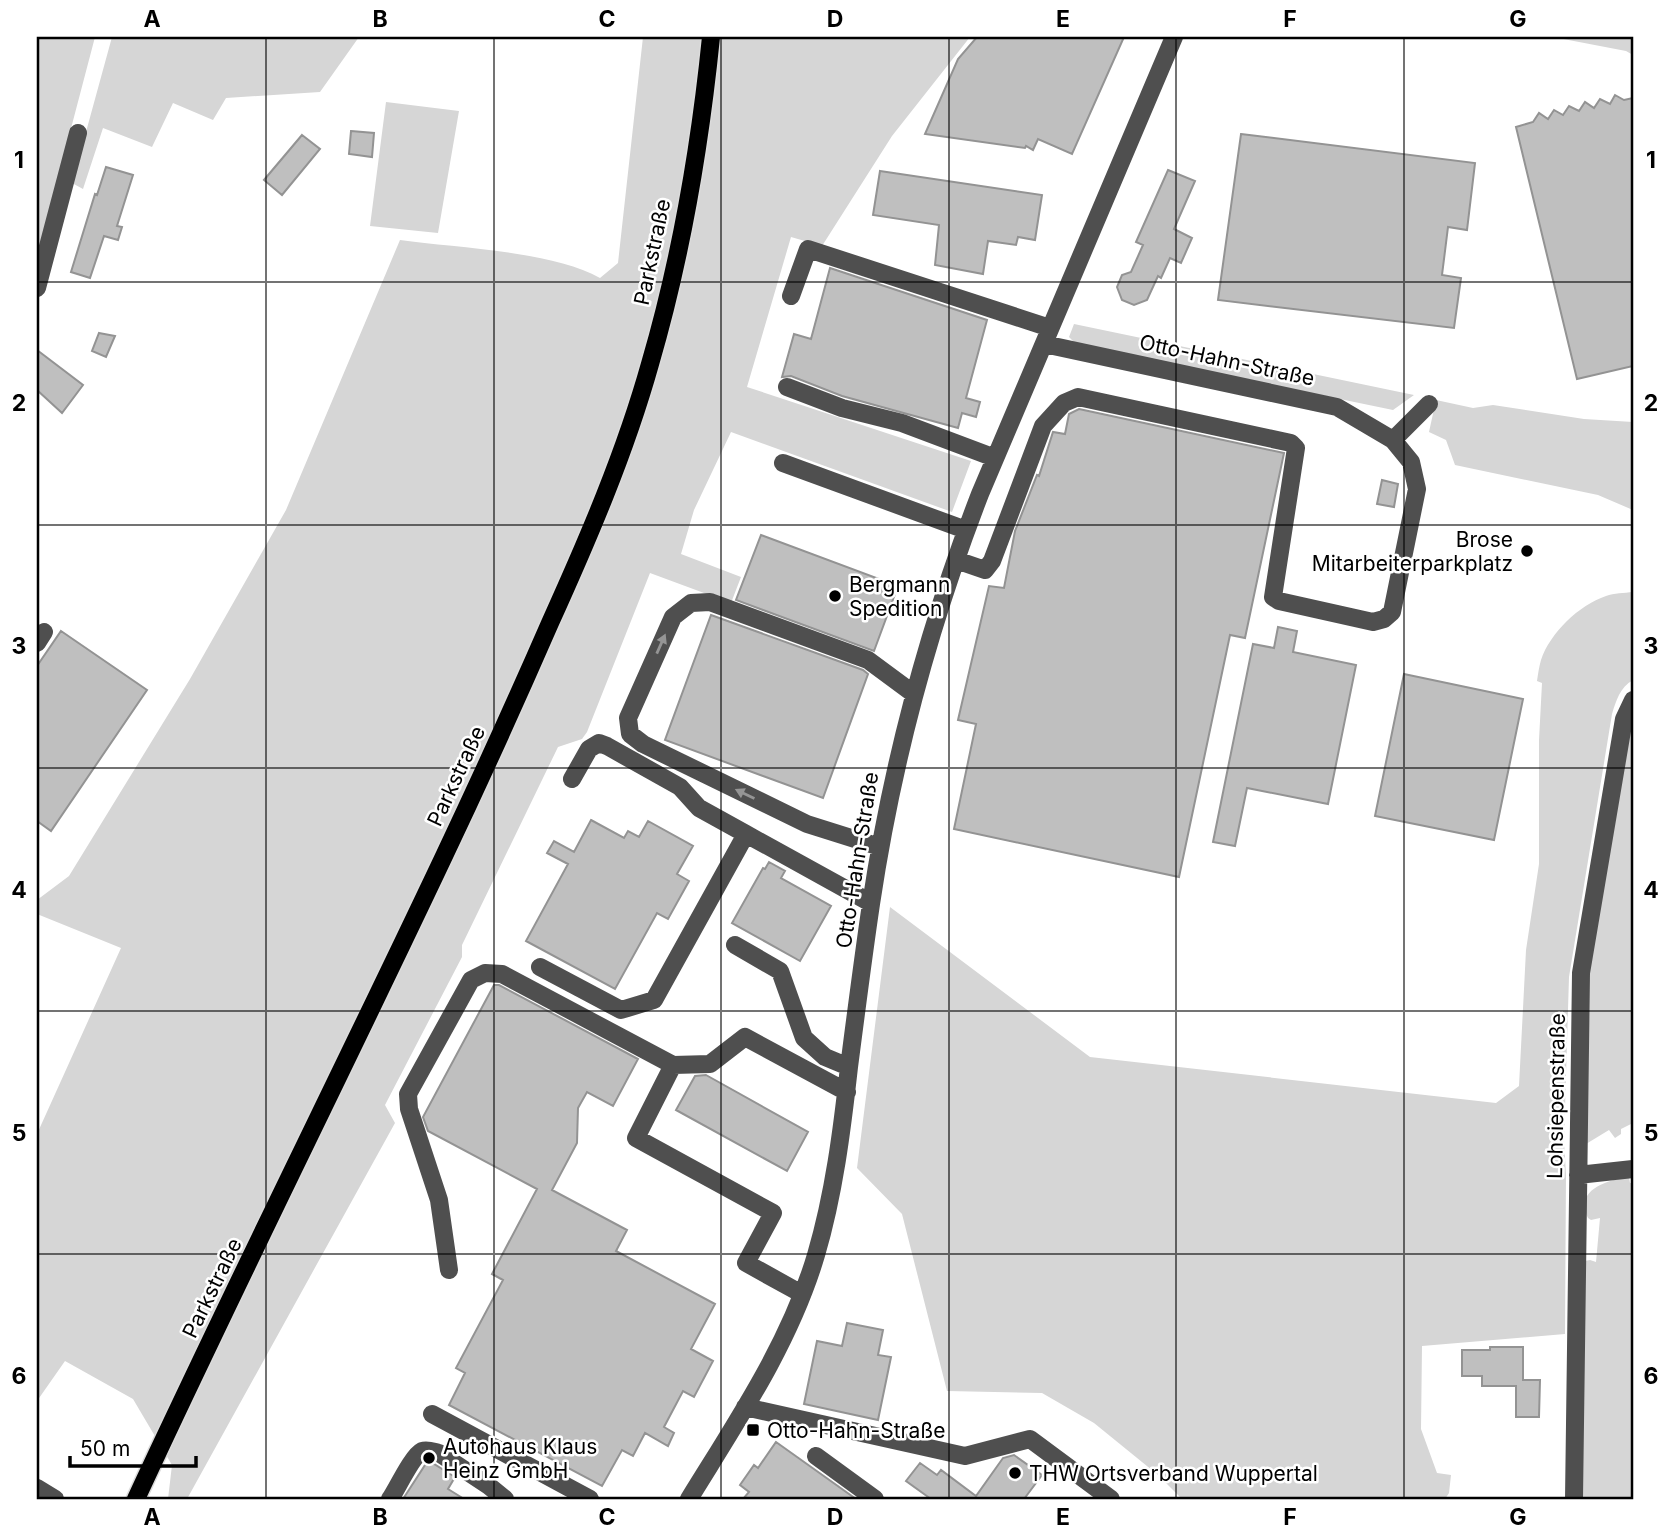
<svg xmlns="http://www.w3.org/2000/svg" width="1670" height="1536" viewBox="0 0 1670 1536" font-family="Inter,sans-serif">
  <rect width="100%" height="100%" fill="#fff"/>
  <path fill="#d6d6d6" d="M37 37H95L37 258Z
    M112 37H359L320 92 226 98 213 120 173 103 152 147 103 128 83 189 72 183Z
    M643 37H970L892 136 822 246 791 237 747 387 971 461 952 512 731 432 694 510 681 554 741 577 731 603 650 573 587 732 582 739 558 747 462 945V957L385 1105 395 1123 187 1499H168L172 1465 133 1399 65 1361 37 1401V1134L121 948 37 914V900L69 876 190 679 286 510 400 240C457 248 552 251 600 278L618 263Z
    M1553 37H1633V55L1626 51Z
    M386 102 459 111 438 233 370 226Z
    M1074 324 1414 395 1393 410 1076 344 1069 337Z
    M1436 400 1473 408 1493 405 1584 419 1633 422V510L1598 495 1455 465 1446 440 1429 432Z
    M1633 592V680C1620 687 1616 701 1612 714L1569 977 1564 1141 1566 1174 1565 1334 1422 1346 1421 1429 1437 1473 1451 1475 1449 1493 1445 1499H1182L1158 1475 1094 1423 1042 1393 947 1391 902 1214 857 1168 890 907 1090 1057 1496 1103 1519 1086 1526 950 1539 864V740L1542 683 1537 681C1538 674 1539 667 1541 660 1550 633 1579 605 1606 596 1614 593 1624 593 1633 592Z
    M1633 730V1123L1621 1129V1134L1615 1138 1609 1130 1586 1144 1588 967 1630 732Z
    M1629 1177 1630 1183H1633V1499H1581L1585 1261 1590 1260 1596 1262 1600 1218 1591 1220 1588 1218C1574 1189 1608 1180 1629 1177Z"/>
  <path fill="#bfbfbf" stroke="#939393" stroke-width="2" d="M977 37H1124L1072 154 1038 139 1033 150 1026 146 1025 148 925 134 958 59Z
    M1615 95 1624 100 1633 98V366L1577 379 1516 127 1533 122 1539 113 1548 119 1554 110 1563 115 1569 106 1579 111 1585 102 1594 108 1600 99 1610 104Z
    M351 131 374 133 372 157 349 154Z
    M1241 134 1475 163 1467 230 1448 227 1442 275 1461 278 1454 328 1218 300Z
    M302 135 320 149 282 195 264 180Z
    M106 167 133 175 117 226 122 227 118 240 104 236 90 278 71 272 95 194 97 195Z
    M1168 170 1195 181 1174 229 1192 238 1181 263 1170 258 1161 278 1158 276 1147 300 1134 305 1122 300 1117 287 1122 275 1131 272 1143 245 1136 242Z
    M880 171 1042 195 1035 240 1018 237 1016 245 988 241 983 274 935 265 939 225 873 215Z
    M830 268 987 320 966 398 980 402 976 417 962 413 958 428 842 396 791 376 782 377 794 334 811 339Z
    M99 333 115 336 106 357 92 351Z
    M37 350 83 385 62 413 37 390Z
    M1079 409 1284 453 1245 638 1230 635 1179 877 954 829 976 724 958 720 989 586 1004 588 1015 531 1037 475 1039 476 1053 432 1065 434 1069 414Z
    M1382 480 1398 484 1394 507 1377 504Z
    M761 535 898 586 874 651 736 600Z
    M711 615 863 670 868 674 823 798 665 740Z
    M1278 627 1297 631 1293 652 1356 665 1328 804 1247 788 1235 846 1213 842 1253 644 1274 648Z
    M61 631 147 690 51 831 37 821V666Z
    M1404 674 1523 699 1494 840 1375 816Z
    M591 820 624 838 628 831 639 837 648 821 693 846 677 874 689 881 668 919 657 913 615 989 526 941 568 864 547 853 554 841 574 852Z
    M769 862 785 871 781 878 831 906 800 961 732 923 763 868 765 869Z
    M494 985H499L638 1059 613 1106 587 1092 578 1108 577 1143 552 1190 627 1230 616 1251 715 1304 691 1349 713 1361 694 1397 683 1391 664 1427 674 1433 668 1446 645 1433 633 1456 622 1450 602 1486 449 1405 465 1373 456 1368 503 1280 492 1274 537 1189 428 1131 423 1117Z
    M706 1075 808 1132 787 1171 676 1110 695 1076Z
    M847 1323 883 1330 878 1355 891 1357 878 1420 804 1404 817 1341 842 1346Z
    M1490 1347H1523V1380H1540L1539 1417H1516V1386H1482V1376H1462V1350H1490Z
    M776 1442 856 1499H743L749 1492 740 1485 754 1465 758 1468Z
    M1014 1455 1042 1475 1024 1499H931L906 1481 920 1463 937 1475 941 1470 976 1496 1003 1458Z
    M427 1462 434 1464 455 1477 448 1489 464 1499H403Z"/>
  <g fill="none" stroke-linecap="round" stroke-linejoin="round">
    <g stroke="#dbdbdb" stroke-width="21">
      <path id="major" d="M136 1499C236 1283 343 1070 445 854 481 778 516 701 550 623 588 539 625 453 650 364 681 258 700 146 711 37"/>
    </g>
    <path stroke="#4f4f4f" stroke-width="18" d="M37 288 78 133
      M791 296 808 249 1050 328
      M787 387 842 408 902 423 995 458
      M1393 440 1429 404
      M783 463 966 530
      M956 560 985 570 992 561 1043 426 1064 403 1078 397 1291 443 1296 448 1273 597 1279 601 1373 622 1384 619 1392 612 1417 489 1411 462 1393 440 1337 407 1044 344
      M37 643 44 632
      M572 779 589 749 599 743 607 746 680 787 699 808 746 834
      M880 847 807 824 643 744 630 734 628 718 673 617 691 603 710 602 868 660 914 694
      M735 945 780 971 804 1038 825 1057 849 1067
      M540 967 621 1010 654 1000 746 834 871 903
      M1578 1175 1633 1169
      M449 1270 439 1200 409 1109 408 1094 471 980 485 973 502 974 673 1065
      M802 1294 746 1263 773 1213 636 1138 673 1065 710 1064 745 1037 847 1092
      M745 1407 965 1456 1030 1439 1111 1499
      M432 1414 590 1499
      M816 1456 875 1499
      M37 1488 55 1499
      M390 1499C397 1489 412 1456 422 1451 428 1449 434 1452 439 1453L489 1486 505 1499
      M689 1499C737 1421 790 1343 816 1255 834 1194 842 1130 849 1067 856 1013 863 958 871 904 892 763 929 626 980 494L1174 37
      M1574 1499 1581 973 1624 719 1633 700"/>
    <use href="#major" stroke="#000" stroke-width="18"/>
  </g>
  <defs><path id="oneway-solid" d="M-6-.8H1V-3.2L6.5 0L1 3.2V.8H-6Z" transform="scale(1.75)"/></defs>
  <g fill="#959595">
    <use href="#oneway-solid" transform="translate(661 644) rotate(-66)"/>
    <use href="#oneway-solid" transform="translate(745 794) rotate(-154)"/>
  </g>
  <path fill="none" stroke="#000" stroke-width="2" stroke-opacity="0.55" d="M266 37V1499M494 37V1499M721 37V1499M949 37V1499M1176 37V1499M1404 37V1499M37 282H1633M37 525H1633M37 768H1633M37 1011H1633M37 1254H1633"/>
  <g fill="#000" stroke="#fff" stroke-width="2.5">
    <circle cx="1527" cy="551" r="7"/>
    <circle cx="835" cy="596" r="7"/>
    <rect x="746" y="1423" width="14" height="14" rx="3.5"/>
    <circle cx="429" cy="1458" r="7"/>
    <circle cx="1015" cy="1473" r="7"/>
  </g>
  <g text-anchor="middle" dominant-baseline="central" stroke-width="5" stroke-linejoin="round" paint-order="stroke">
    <g font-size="21" fill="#000" stroke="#fff">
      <text transform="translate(652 252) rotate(-78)">Parkstraße</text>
      <text transform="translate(1227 360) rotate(12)">Otto-Hahn-Straße</text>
      <text transform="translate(456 776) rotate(-65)">Parkstraße</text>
      <text transform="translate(857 860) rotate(-81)">Otto-Hahn-Straße</text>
      <text transform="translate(1556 1096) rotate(-89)">Lohsiepenstraße</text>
      <text transform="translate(212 1288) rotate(-64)">Parkstraße</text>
    </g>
    <g font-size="21" fill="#000" stroke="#fff" text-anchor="start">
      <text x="1513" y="539" text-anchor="end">Brose<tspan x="1513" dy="24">Mitarbeiterparkplatz</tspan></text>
      <text x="849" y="584">Bergmann<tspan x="849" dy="24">Spedition</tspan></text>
      <text x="767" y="1430">Otto-Hahn-Straße</text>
      <text x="443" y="1446">Autohaus Klaus<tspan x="443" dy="24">Heinz GmbH</tspan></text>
      <text x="1029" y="1473">THW Ortsverband Wuppertal</text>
    </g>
  </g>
  <rect width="1670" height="1536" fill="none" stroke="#ffffff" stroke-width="77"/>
  <path d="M70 1456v10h126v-10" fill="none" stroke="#000000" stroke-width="3.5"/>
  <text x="80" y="1456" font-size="21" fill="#000000" stroke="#ffffff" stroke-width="5" paint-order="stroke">50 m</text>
  <rect x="38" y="38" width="1594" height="1460" fill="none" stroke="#000" stroke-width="2.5"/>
  <g font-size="23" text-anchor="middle" font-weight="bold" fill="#000">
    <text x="152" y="27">A</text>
    <text x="380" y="27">B</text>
    <text x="607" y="27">C</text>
    <text x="835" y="27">D</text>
    <text x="1063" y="27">E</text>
    <text x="1290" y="27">F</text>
    <text x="1518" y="27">G</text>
    <text x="19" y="168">1</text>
    <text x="1651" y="168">1</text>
    <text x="19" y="411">2</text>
    <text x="1651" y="411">2</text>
    <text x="19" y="654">3</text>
    <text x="1651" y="654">3</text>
    <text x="19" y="898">4</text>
    <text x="1651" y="898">4</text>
    <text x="19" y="1141">5</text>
    <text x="1651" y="1141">5</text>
    <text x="19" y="1384">6</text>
    <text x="1651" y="1384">6</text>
    <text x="152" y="1525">A</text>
    <text x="380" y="1525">B</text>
    <text x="607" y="1525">C</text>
    <text x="835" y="1525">D</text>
    <text x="1063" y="1525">E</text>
    <text x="1290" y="1525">F</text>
    <text x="1518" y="1525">G</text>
  </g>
</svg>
